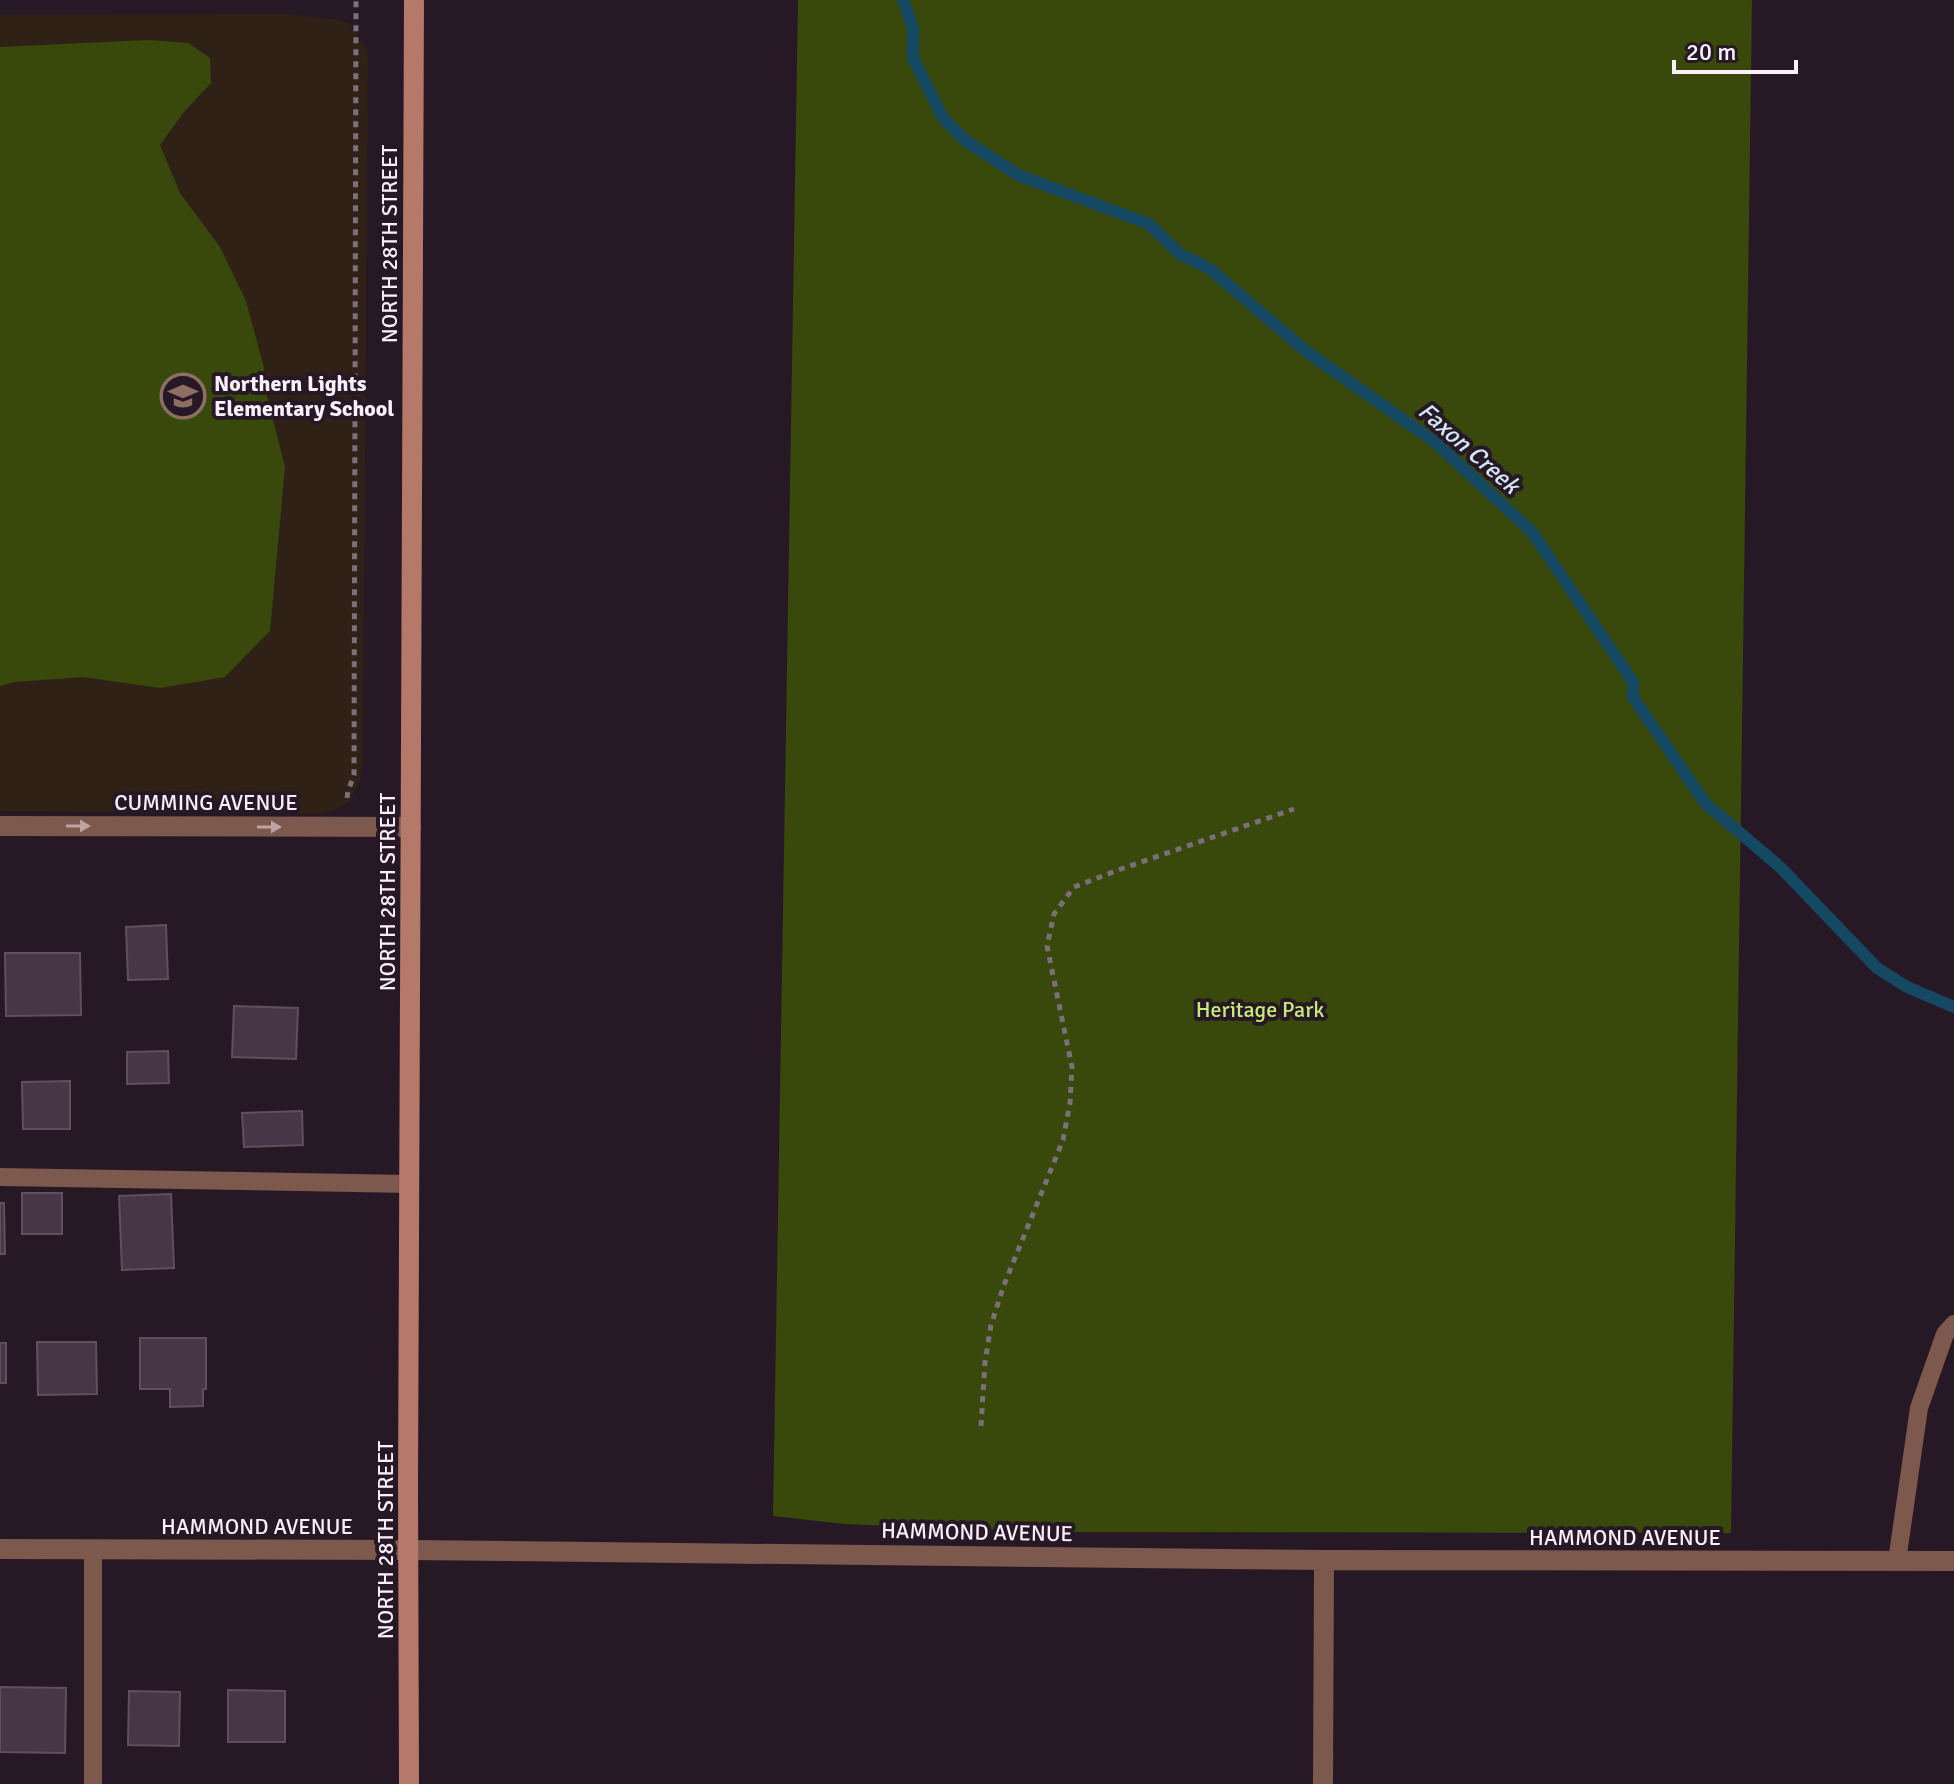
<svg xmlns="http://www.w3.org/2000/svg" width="1954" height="1784" viewBox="0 0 1954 1784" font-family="Signika,sans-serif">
  <rect width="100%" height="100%" fill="#271826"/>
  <path fill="#302116" d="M286 14 332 19 349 23 366 47 368 60 363 731V763L360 780 350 801 337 809 322 814 0 811V15Z"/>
  <path fill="#38490b" d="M798 0H1752L1731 1533 1036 1532 844 1524 773 1516Z
    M148 40 188 43 210 58 211 83 183 113 160 145 180 193 220 247 246 301 264 368 263 380 285 467 270 631 225 677 160 688 83 677 14 682 0 686V47Z"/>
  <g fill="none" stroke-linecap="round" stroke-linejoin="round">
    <path stroke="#154863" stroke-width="12" d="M903 0 913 28V58L943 118 966 141 1018 175 1149 224 1180 254 1210 269 1307 352 1435 442 1532 532 1633 682V697L1705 803 1780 867 1877 968 1907 987 1954 1007"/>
  </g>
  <path fill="#473647" stroke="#614f60" stroke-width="2" d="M166 925 168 979 128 980 126 927Z
    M5 953H80L81 1015 6 1016Z
    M234 1006 298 1008 296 1059 232 1057Z
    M168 1051 169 1083 127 1084V1052Z
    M70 1081V1129H23L22 1082Z
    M302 1111 303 1145 244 1147 242 1113Z
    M22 1193H62V1234H22Z
    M171 1194 174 1268 122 1270 119 1196Z
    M0 1203H4L5 1254H0Z
    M140 1338H206V1389H203V1406L170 1407V1389H140Z
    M37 1342H96L97 1394 38 1395Z
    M0 1343H6V1383H0Z
    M0 1687 66 1688 65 1753 0 1752Z
    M228 1690 285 1691V1742H228Z
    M129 1691 180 1692 179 1746 128 1745Z"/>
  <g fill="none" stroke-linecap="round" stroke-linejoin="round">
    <path stroke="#7c6f7b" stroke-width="5" stroke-dasharray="6 6" stroke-linecap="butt" d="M347 798 348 791 354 775 356 0
      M981 1426 985 1362 991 1325 1004 1285 1063 1140 1070 1103 1072 1067 1047 946 1054 914 1074 887 1121 869 1294 809"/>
    <path stroke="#7d584d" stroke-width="18" d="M0 1177 410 1184
      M93 1550V1784
      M1897 1561 1919 1408 1945 1334 1954 1324"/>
    <path stroke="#7d584d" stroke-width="20" d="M0 826 411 827
      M408 1550 1324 1560 1954 1561
      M1323 1784 1324 1560"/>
    <path stroke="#7d584d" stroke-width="20" d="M0 1549 408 1550"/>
    <path stroke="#b47968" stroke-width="20" d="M409 1784 408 1487 414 0"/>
  </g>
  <defs><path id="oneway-solid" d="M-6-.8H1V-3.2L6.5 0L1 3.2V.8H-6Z" transform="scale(2)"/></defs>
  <g fill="#bca4a4">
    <use href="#oneway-solid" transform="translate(78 826)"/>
    <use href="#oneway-solid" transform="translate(269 827)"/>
  </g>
  <defs>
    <g id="school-ring" transform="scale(2.3)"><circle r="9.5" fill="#271826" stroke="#8d6e63" stroke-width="1.5"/><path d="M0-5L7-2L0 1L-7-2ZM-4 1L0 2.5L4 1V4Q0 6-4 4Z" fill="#8d6e63"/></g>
  </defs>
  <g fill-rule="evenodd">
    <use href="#school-ring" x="183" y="396"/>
  </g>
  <g text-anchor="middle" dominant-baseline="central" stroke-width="8" stroke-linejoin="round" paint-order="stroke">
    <g font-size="22" fill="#fbf0fa" stroke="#271826">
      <text transform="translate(389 244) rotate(-90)">NORTH 28TH STREET</text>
      <text x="206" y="802">CUMMING AVENUE</text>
      <text transform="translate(387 892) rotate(-90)">NORTH 28TH STREET</text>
      <text x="257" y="1526">HAMMOND AVENUE</text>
      <text transform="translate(977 1532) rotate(1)">HAMMOND AVENUE</text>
      <text x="1625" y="1537">HAMMOND AVENUE</text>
      <text transform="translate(385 1540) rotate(-90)">NORTH 28TH STREET</text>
    </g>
    <g font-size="22" font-weight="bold" fill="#fbf0fa" stroke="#271826" text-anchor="start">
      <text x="214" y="383">Northern Lights<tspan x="214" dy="25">Elementary School</tspan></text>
    </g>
    <g font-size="22" fill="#c6eb7a" stroke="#271826">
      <text x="1260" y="1009">Heritage Park</text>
    </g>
    <g font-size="24" font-style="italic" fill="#d2e7f5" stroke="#271826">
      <text transform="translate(1469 448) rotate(41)">Faxon Creek</text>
    </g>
  </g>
  <path d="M1674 60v12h122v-12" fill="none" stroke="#fbf0fa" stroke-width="4"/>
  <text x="1686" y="60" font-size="24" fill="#fbf0fa" stroke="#271826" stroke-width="6" paint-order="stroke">20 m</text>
</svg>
